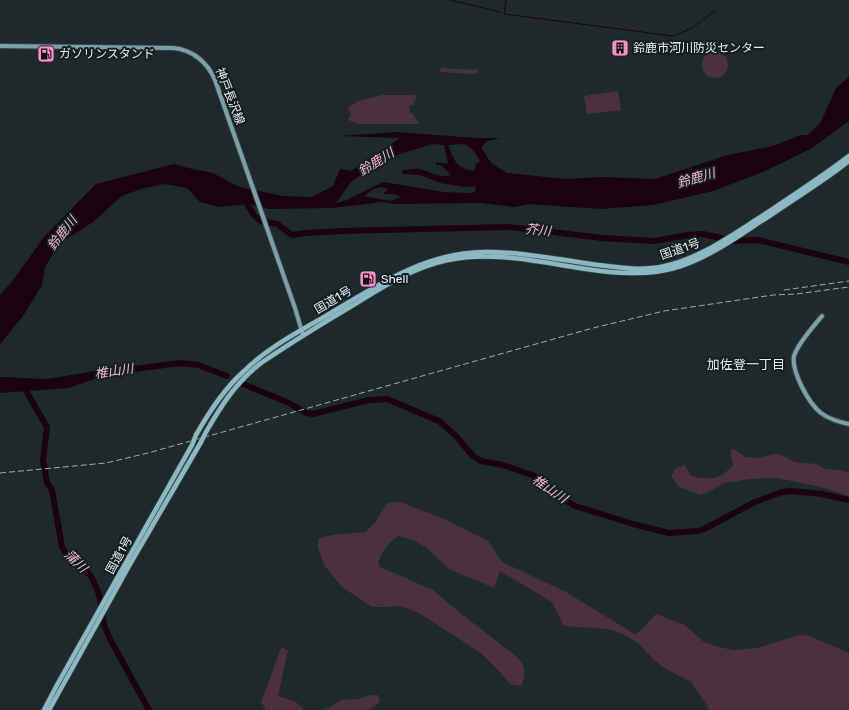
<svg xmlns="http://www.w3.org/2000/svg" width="849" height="710" viewBox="0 0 849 710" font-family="Rubik,'Noto Sans JP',sans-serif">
  <rect width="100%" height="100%" fill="#1e292b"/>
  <path fill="#4a303d" d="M702 65a13 13 0 1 1 26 0a13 13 0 1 1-26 0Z
    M441 68 479 70 475 74 440 72Z
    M618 91 621 110 587 114 584 96Z
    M382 95H415L417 97 413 105H410C409 108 409 110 410 113L413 114 419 124H360L348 120 351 115 348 108 358 101Z
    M734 449 745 457 758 458 773 454 781 455 795 462 816 464 826 469 841 470 849 473V496L821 487 777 478 750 479 724 483 707 493 699 495 678 486 671 476 675 469 685 465 691 476 701 478H715L722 475 733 466 730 450Z
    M400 502 442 518 488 541 502 562 566 592 636 635 656 614 685 625 704 642 718 647 734 650 757 648 799 635 809 636 849 653V710H710L691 682 664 668 653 659 638 643 625 635 609 629 564 626 552 602 500 571 494 588 449 569 427 548 415 541 399 536C388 541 383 551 378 562L380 567 433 590 459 612 517 657C526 666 526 675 521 686L510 684 499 671 481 653 419 613 400 606 388 607H372L342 587 324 565 318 548V539L332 535 365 532 375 523 387 503Z
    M281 648H284L288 650 278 696 296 702 304 710H266L261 702Z
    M371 695H378L380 702 369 710H325L341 700 359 699Z"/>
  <path fill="#1b0310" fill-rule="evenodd" d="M849 77V121L812 148 765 171 713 191 653 205 601 209 529 204 515 207 482 203 394 204 383 202 332 208 269 209 249 204 220 207 200 202 187 188 163 184 141 189 122 196 93 222 59 244 45 267 42 285 23 316 0 344V295L14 279 44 237 96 184 174 164 188 168 213 173 233 184 244 188 283 196 312 197 333 186 340 169 351 171 400 138 339 136 397 132 475 138H500L487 141 481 147 491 163 507 173 565 179 601 177 655 179 728 155 773 146 801 135H808L821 122 836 88ZM432 144 444 145 448 164 436 162V165H441L451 175C440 179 430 171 419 169 414 168 408 170 403 170L402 174 420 175 440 183 464 187 476 186 475 192 468 193 444 192 383 182 347 200 336 203 351 182 361 175 378 166 387 158ZM463 144C472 147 476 153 480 161L476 164 474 171C456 168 455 162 448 145ZM381 187 389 189 383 194H394L401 197 390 201 364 196 373 189Z
    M96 371 97 378 69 388 0 393V377L47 379Z"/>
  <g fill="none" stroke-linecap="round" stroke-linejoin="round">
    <path stroke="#1b0310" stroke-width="1" d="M450 0 500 12
      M506 0 504 14 673 36 692 28 716 10"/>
    <path stroke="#1b0310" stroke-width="6" d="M243 198 254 215 260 221 277 224 292 235 306 233 342 231 507 227 519 228 602 238 655 241 688 235 703 234 734 241 758 240 849 262
      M89 375 180 363 198 365 227 376
      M22 384 47 427 43 460 47 483 52 490 62 547 67 555 91 576 99 594 104 625 110 639 149 710
      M243 384 289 403 306 413 313 414 369 400 387 399 439 421 457 437 473 456 481 461 503 465 535 476 537 480 558 496 575 506 633 524 669 533 698 531 704 529 755 502 782 492 790 491 822 494 849 500"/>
    <g stroke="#3a4446" stroke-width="6">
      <path id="major" d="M0 46 174 48C193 50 208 63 215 80L295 308 303 335
        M822 316C813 327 798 343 794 356 791 371 809 404 821 413 829 419 839 422 849 424"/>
    </g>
    <g stroke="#3a4446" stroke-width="6">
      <path id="highway" d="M206 432C221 406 236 382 261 363 292 342 323 323 355 304 384 286 414 267 448 260 502 249 557 267 610 272 633 274 658 274 681 266 714 255 742 233 771 215 797 197 824 181 849 161
        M196 435C209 412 223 390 243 372 266 349 296 333 324 317 375 287 424 252 486 252 523 252 561 260 598 265 620 268 644 271 665 266 700 258 729 237 759 218 789 198 820 178 849 156
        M44 710 57 685 192 445
        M49 710 129 566 201 442"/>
    </g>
    <use href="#major" stroke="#7ba0a9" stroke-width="4"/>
    <use href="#highway" stroke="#8bb8c3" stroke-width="4.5"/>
    <path stroke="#9fa8aa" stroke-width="1" stroke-dasharray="6 3" stroke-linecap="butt" d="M784 290 849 281
      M0 473 106 463 148 453 593 328 664 311 773 295 796 294 849 287"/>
    <g stroke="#3a4446" stroke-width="6" stroke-linecap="butt">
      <path id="highway-bridge" d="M201 442 206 432
        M192 445 196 435"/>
    </g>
    <use href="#highway-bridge" stroke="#8bb8c3" stroke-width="4.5"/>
  </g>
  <defs>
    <g id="building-square" transform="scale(0.9)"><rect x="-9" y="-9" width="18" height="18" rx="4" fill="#fa8fc7" stroke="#141f22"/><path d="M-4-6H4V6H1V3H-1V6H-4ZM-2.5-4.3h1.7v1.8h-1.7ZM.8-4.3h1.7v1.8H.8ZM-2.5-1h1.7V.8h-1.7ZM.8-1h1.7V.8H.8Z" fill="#111"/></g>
    <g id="fuel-square" transform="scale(0.9)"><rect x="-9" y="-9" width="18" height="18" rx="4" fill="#fa8fc7" stroke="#141f22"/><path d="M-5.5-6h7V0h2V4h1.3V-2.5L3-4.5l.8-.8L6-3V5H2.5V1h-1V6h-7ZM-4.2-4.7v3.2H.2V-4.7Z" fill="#111"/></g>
  </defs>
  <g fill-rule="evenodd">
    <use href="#building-square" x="620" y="48"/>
    <use href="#fuel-square" x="46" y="54"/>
    <use href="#fuel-square" x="368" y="279"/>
  </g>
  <g text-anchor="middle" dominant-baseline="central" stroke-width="4" stroke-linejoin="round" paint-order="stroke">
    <g font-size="12" fill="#e6edef" stroke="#141f22" text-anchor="start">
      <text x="633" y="48">鈴鹿市河川防災センター</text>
      <text x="59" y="54">ガソリンスタンド</text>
      <text x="381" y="279">Shell</text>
    </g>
    <g font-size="12" fill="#e6edef" stroke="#141f22">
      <text transform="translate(230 96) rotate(69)">神戸長沢線</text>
      <text transform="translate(680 249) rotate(-19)">国道1号</text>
      <text transform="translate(333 300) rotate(-31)">国道1号</text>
      <text transform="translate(119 555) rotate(-61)">国道1号</text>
    </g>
    <g font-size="13" font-style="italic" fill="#f4b7d5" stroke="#141f22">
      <text transform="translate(376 162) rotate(-32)">鈴鹿川</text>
      <text transform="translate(696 178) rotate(-16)">鈴鹿川</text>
      <text transform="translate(538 230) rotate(5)">芥川</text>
      <text transform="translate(62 233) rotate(-52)">鈴鹿川</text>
      <text transform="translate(114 371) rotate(-8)">椎山川</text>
      <text transform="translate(550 489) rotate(34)">椎山川</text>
      <text transform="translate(76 561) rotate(44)">蒲川</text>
    </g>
    <g font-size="13" fill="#e6edef" stroke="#141f22">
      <text x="746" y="364">加佐登一丁目</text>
    </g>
  </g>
</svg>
